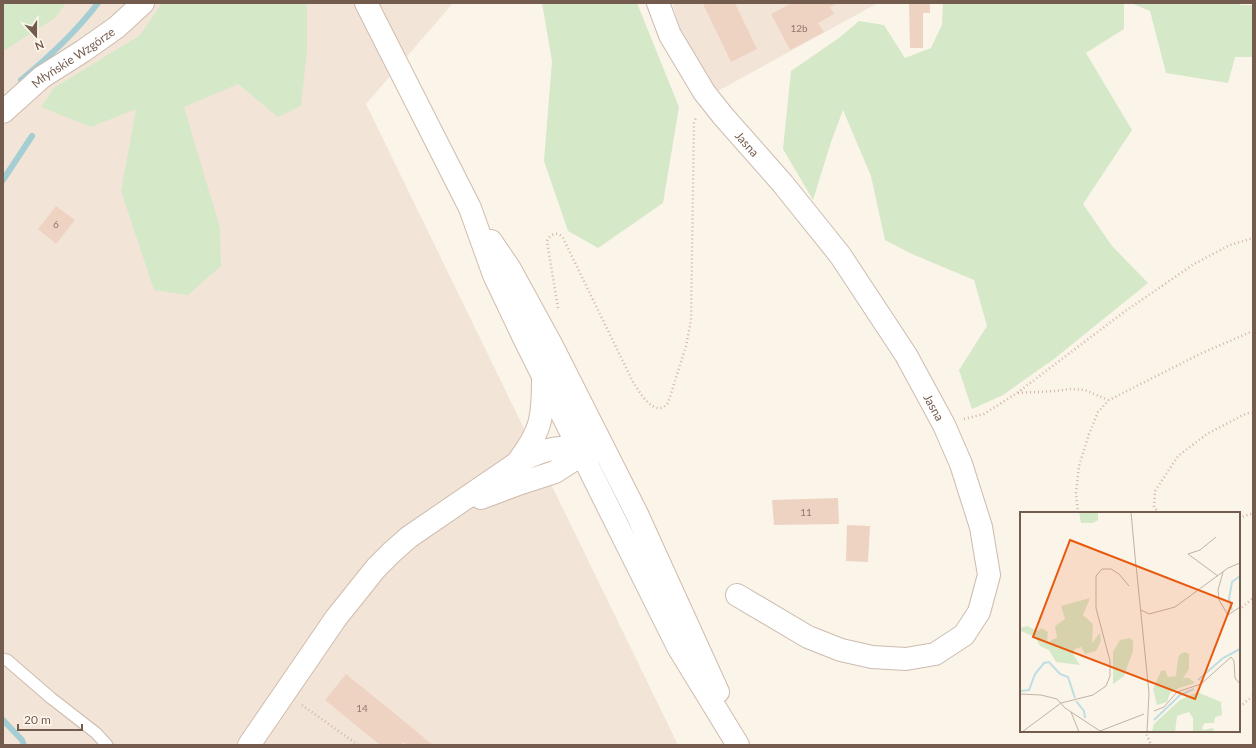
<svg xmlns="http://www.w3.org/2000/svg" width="1256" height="748" viewBox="0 0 1256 748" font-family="Lato,sans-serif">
  <rect width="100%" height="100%" fill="#fbf4e9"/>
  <path fill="#f2e5d8" d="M3 3H453L366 104 678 745H3Z
    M672 3H878L716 92 689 55Z"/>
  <path fill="#d5e8c8" d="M3 3H66L55 18 5 50H3Z
    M162 3H307V52L301 106 278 117 238 84 184 107 220 228 221 266 188 295 154 290 121 191 136 109 91 127 41 107 54 88 140 35Z
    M542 3H637L679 107 663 203 598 248 568 231 544 161 552 61Z
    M943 3H1124V29L1086 53 1132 130 1083 204 1112 246 1148 283 1054 359 1003 395 972 409 959 370 987 326 974 280 912 254 885 240 871 176 843 110 831 142 813 200 783 149 791 71 839 38 859 21 884 25 905 58 931 48 942 25Z
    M1131 3H1237L1240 5H1253V57H1235L1228 83 1166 73 1150 11Z"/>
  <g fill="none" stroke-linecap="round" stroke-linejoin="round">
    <path stroke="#a5ced4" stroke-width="6" d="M21 80C49 57 76 32 98 3
      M3 180 32 136
      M3 720 22 740 24 745"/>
  </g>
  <path fill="#eed3c2" d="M705 3H735L757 49 731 62 703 4Z
    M792 3H838L830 7 834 14 818 23 824 32 790 50 771 14Z
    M909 3H930V13H923V48H910Z
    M56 206 75 220 56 244 38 229Z
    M838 498 839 524 774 525 772 500Z
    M847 525 870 526 868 562 846 561Z
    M346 674 399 717 433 745H407L403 742 401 745H380L325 700Z"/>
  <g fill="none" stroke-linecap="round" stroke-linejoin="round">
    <g stroke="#ccbcaf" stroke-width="13">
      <path id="lane" d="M3 659 7 660 51 698 96 733 107 745"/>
    </g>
    <g stroke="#ccbcaf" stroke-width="24">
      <g id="street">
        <path id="s1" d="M658 3 670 35 704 92 723 116 783 184 840 255 906 355 944 425 961 464 981 527 989 575 979 612 964 635 935 654 906 659 872 657 841 650 808 637 737 595"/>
        <path id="s2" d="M3 112 42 77 83 51 117 27 143 3"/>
      </g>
    </g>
    <g stroke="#cfbcad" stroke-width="24">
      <path id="secondary" d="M366 3 470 208 494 275 523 336 678 647 738 745
        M491 241 510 269 551 344 637 514 718 692
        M517 463C541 431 543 419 543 380
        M481 498 521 483 555 472 575 459 580 451 582 439
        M249 745 336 618 376 568 392 552 409 537 517 463C533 454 553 446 571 448 578 449 584 453 589 455"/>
    </g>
    <path stroke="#d3b6a5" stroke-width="2.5" stroke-dasharray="1 3" stroke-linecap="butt" d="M558 308 547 241C551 233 558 231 563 238L633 382C640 393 655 419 668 403L686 346 691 320 694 123 696 117
      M1018 393 1056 391 1070 389 1085 390 1108 400
      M964 419 984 414 1017 393 1124 312 1194 264 1230 245 1253 238
      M1078 513 1076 493 1079 466 1089 434 1098 412 1109 400 1202 353 1253 331
      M1159 513 1154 507 1155 491 1178 456 1207 434 1247 413H1253
      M1239 518 1253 513
      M1239 610 1253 598
      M302 705 358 745
      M1239 705H1242L1253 696
      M1145 731 1151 745"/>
    <use href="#lane" stroke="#fff" stroke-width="11"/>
    <use href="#street" stroke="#fff" stroke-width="22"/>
    <use href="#secondary" stroke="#fff" stroke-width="22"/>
  </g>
  <g text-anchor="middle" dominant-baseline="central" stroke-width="3.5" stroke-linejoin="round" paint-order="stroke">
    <g font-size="10" fill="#92796b">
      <text x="799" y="28">12b</text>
      <text x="56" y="224">6</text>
      <text x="806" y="512">11</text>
      <text x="362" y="708">14</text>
    </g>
    <g font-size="12" fill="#735b4e" stroke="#fef8ef">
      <text stroke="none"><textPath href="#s2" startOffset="89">Młyńskie Wzgórze</textPath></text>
      <text stroke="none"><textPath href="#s1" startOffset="168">Jasna</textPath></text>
      <text stroke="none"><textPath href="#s1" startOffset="492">Jasna</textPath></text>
    </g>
  </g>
  <g transform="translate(1020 512)">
    <rect width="220" height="220" fill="#fbf4e9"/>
    <path d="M59 0H78V8L73 11H61ZM70 86 63 103 73 112 72 131 80 121 81 129 76 139 65 142 61 135 55 137 53 142 60 153 36 150 29 138 20 134 15 125 1 119 0 116 7 114 18 119 21 116 28 120 27 129 30 131 31 128 37 126 35 114 45 107 41 94ZM110 126 113 129V139L104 164 93 172V140L100 128ZM165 140 169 142V157L163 166H169L175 171 159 176 150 181 147 190 137 193 133 177 141 159 145 158 148 165 156 164 158 147 160 142ZM177 180 201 190 202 203 195 205 194 211H185L182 215 183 218 193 216 194 220H173V206L169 200 157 204 155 220H132L134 212 160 188Z" fill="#d5e8c8"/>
    <path fill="none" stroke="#bedee3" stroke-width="2" d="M212 98 209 87 212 70 220 64M178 168 203 146 220 137M0 179 9 178 15 162 24 151 29 150 40 162 48 165 55 186M56 189 64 199 65 206M134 208 160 183 174 177"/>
    <path fill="none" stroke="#c1b2a6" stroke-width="1" d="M111 0 116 55M196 25 180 38 168 42 198 64M116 53 129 181 127 220M203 60 198 78 199 88 208 103 220 95M121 98 129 102 155 95 208 56 220 51M0 182 21 183 37 187 45 196 80 219 124 202M134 199 144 195 157 180 181 172 211 145 214 149 215 166 220 172M51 200 59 220M2 220 41 191 73 183 86 174 90 164V149L76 96V64L82 57H91L99 62 109 74"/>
    <path fill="#e8590c" fill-opacity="0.15" stroke="#e8590c" stroke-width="2" d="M50 28 212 91 175 187 13 125Z"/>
    <rect width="220" height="220" fill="none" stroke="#735b4e" stroke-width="2"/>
  </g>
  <rect width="1256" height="748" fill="none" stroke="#735b4e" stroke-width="8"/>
  <g transform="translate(36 36) rotate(159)" stroke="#fef8ef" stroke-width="3" paint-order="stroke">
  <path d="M0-3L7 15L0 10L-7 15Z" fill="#735b4e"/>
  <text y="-6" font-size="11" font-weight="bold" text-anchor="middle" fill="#735b4e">N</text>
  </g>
  <path d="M18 724v6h64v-6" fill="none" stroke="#735b4e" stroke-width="2"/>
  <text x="24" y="724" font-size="12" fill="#735b4e" stroke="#fef8ef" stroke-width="3" paint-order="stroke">20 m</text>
</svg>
